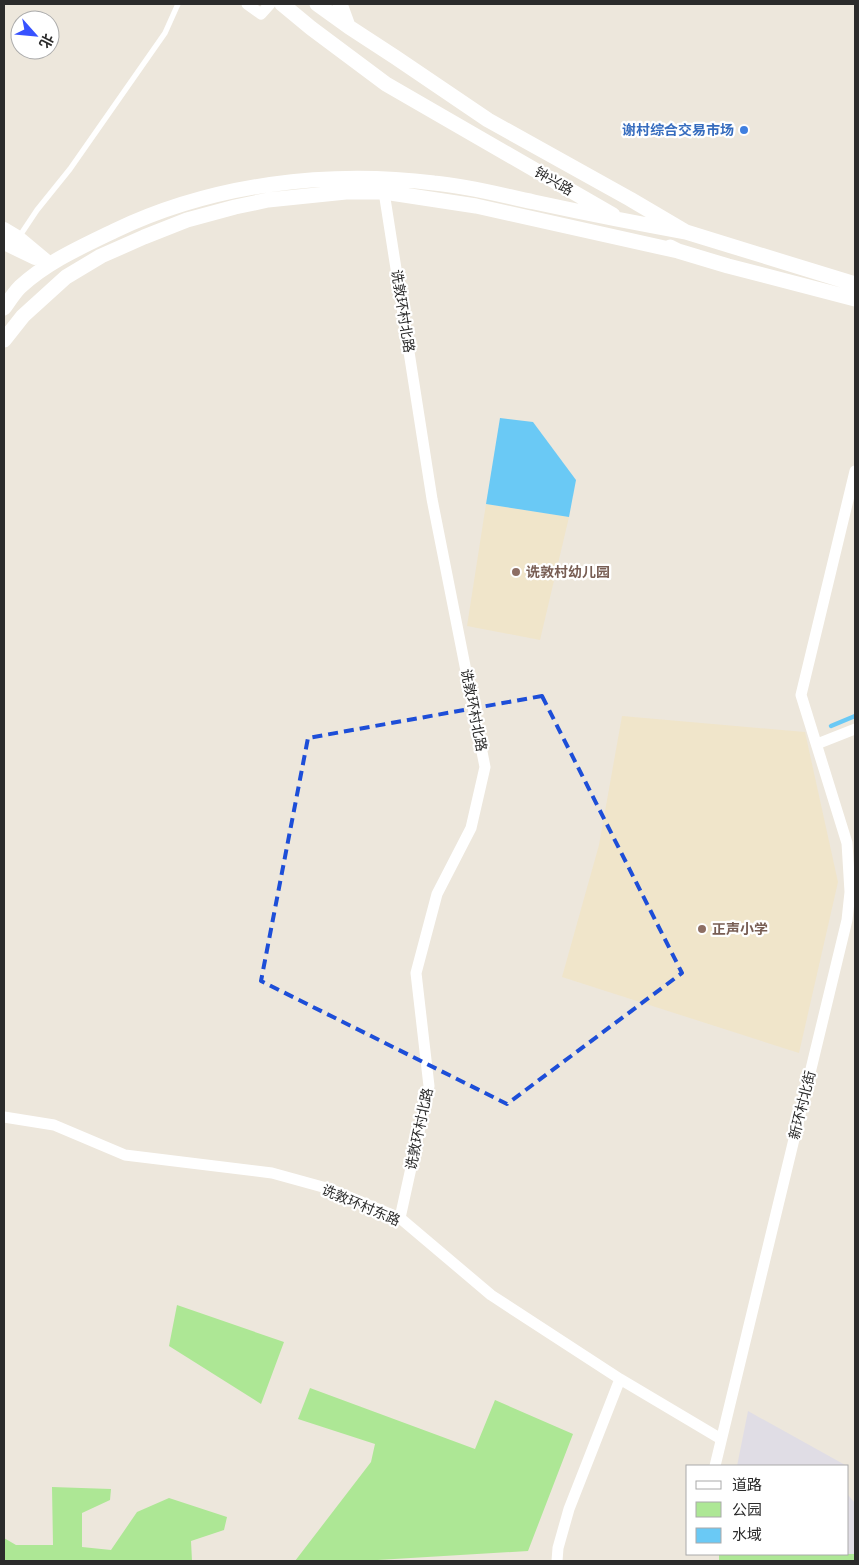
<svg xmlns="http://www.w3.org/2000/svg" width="859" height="1565" viewBox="0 0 859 1565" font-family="Helvetica,'Noto Sans SC',sans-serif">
  <rect width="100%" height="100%" fill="#ede7dc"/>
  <path fill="#e0dde5" d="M748 1411 847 1466H737Z
    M848 1495 855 1503 854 1554H848Z"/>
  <path fill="#f0e5ca" d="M486 504 569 517 540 640 467 626Z
    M622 716 805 732 838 882 799 1053 562 977 599 845Z"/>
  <path fill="#ade795" d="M177 1305 284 1342 261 1404 169 1346Z
    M310 1388 475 1449 495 1400 573 1434 528 1551 361 1561H295L371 1462 375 1444 298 1419Z
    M52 1487 111 1489 110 1500 82 1513V1547L111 1550 137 1512 169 1498 227 1517 224 1530 191 1541 192 1561H4V1538L16 1545H53Z
    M719 1554H855V1561H719Z"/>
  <path fill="#6ac9f5" d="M500 418 533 422 576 480 569 517 486 504Z"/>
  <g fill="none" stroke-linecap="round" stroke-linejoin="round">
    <path stroke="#6ac9f5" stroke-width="4.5" d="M831 726 855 716"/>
    <path stroke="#fff" stroke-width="5.5" d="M19 237 37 210 70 169 165 33 178 4"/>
    <path stroke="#fff" stroke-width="11" d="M247 4 261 14 270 4
      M384 192 432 499 485 767 471 828 437 894 416 973 429 1086 400 1218
      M817 744 855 729
      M4 1117 54 1125 125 1155 272 1173 330 1189 400 1218 491 1295 620 1379 721 1439
      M715 1466 847 920 850 892 847 843 801 695 855 471
      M557 1561 558 1548 569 1509 620 1379"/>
    <path stroke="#fff" stroke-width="14" d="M4 229 19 238 50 264
      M4 243 35 258"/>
    <path stroke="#fff" stroke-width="15" d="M282 4 311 28 386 84 613 215
      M317 4 349 27 395 57 488 120 630 199 686 232 855 284
      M340 4 348 26
      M670 247 678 251 728 266 855 299
      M4 308C9 301 14 293 20 287 47 262 81 247 114 231 212 184 326 170 434 183 468 186 501 195 534 202 585 213 635 223 686 232
      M4 340 23 316 66 277 101 256 144 237 187 220 235 207 268 200 346 192H384L476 206 678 251"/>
  </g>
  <path fill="none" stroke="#1d4ed8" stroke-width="4" stroke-dasharray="10 6" stroke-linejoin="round" d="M542 696 682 973 507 1104 261 981 308 738Z"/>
  <circle fill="#3f7fe0" stroke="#fff" stroke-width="2" cx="744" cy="130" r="5"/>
  <g fill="#8d6e63" stroke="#fff" stroke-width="2">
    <circle cx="516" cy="572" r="5"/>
    <circle cx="702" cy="929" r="5"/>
  </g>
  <g text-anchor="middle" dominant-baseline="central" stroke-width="4.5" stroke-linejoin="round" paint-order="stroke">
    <g font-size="14" font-weight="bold" fill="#366cbe" stroke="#fff" text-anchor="end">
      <text x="734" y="130">谢村综合交易市场</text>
    </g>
    <g font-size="14" fill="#2b2b2b" stroke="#fff">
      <text transform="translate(554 181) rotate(30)">钟兴路</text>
      <text transform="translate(403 311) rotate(81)">诜敦环村北路</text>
      <text transform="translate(474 710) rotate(79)">诜敦环村北路</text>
      <text transform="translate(802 1105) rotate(-76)">新环村北街</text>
      <text transform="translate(419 1129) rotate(-78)">诜敦环村北路</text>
      <text transform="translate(361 1205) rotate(23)">诜敦环村东路</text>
    </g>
    <g font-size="14" font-weight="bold" fill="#785e54" stroke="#fff" text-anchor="start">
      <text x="526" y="572">诜敦村幼儿园</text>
      <text x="712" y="929">正声小学</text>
    </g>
  </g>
  <rect width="859" height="1565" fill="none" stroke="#2b2b2b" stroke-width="10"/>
  <rect x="686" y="1465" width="162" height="90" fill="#ffffff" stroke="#aaaaaa"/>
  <rect x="696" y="1481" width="25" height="8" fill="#ffffff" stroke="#aaaaaa"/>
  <text x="732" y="1490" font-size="15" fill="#2b2b2b">道路</text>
  <rect x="696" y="1502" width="25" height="15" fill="#ade795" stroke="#aaaaaa"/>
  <text x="732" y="1515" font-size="15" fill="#2b2b2b">公园</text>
  <rect x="696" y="1528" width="25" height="15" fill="#6ac9f5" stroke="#aaaaaa"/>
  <text x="732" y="1540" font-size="15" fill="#2b2b2b">水域</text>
  <g transform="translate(35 35) rotate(117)"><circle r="24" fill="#ffffff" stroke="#aaaaaa"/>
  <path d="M0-4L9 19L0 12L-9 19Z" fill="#3752ff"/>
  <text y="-8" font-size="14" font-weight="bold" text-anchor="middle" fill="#2b2b2b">北</text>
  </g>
</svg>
